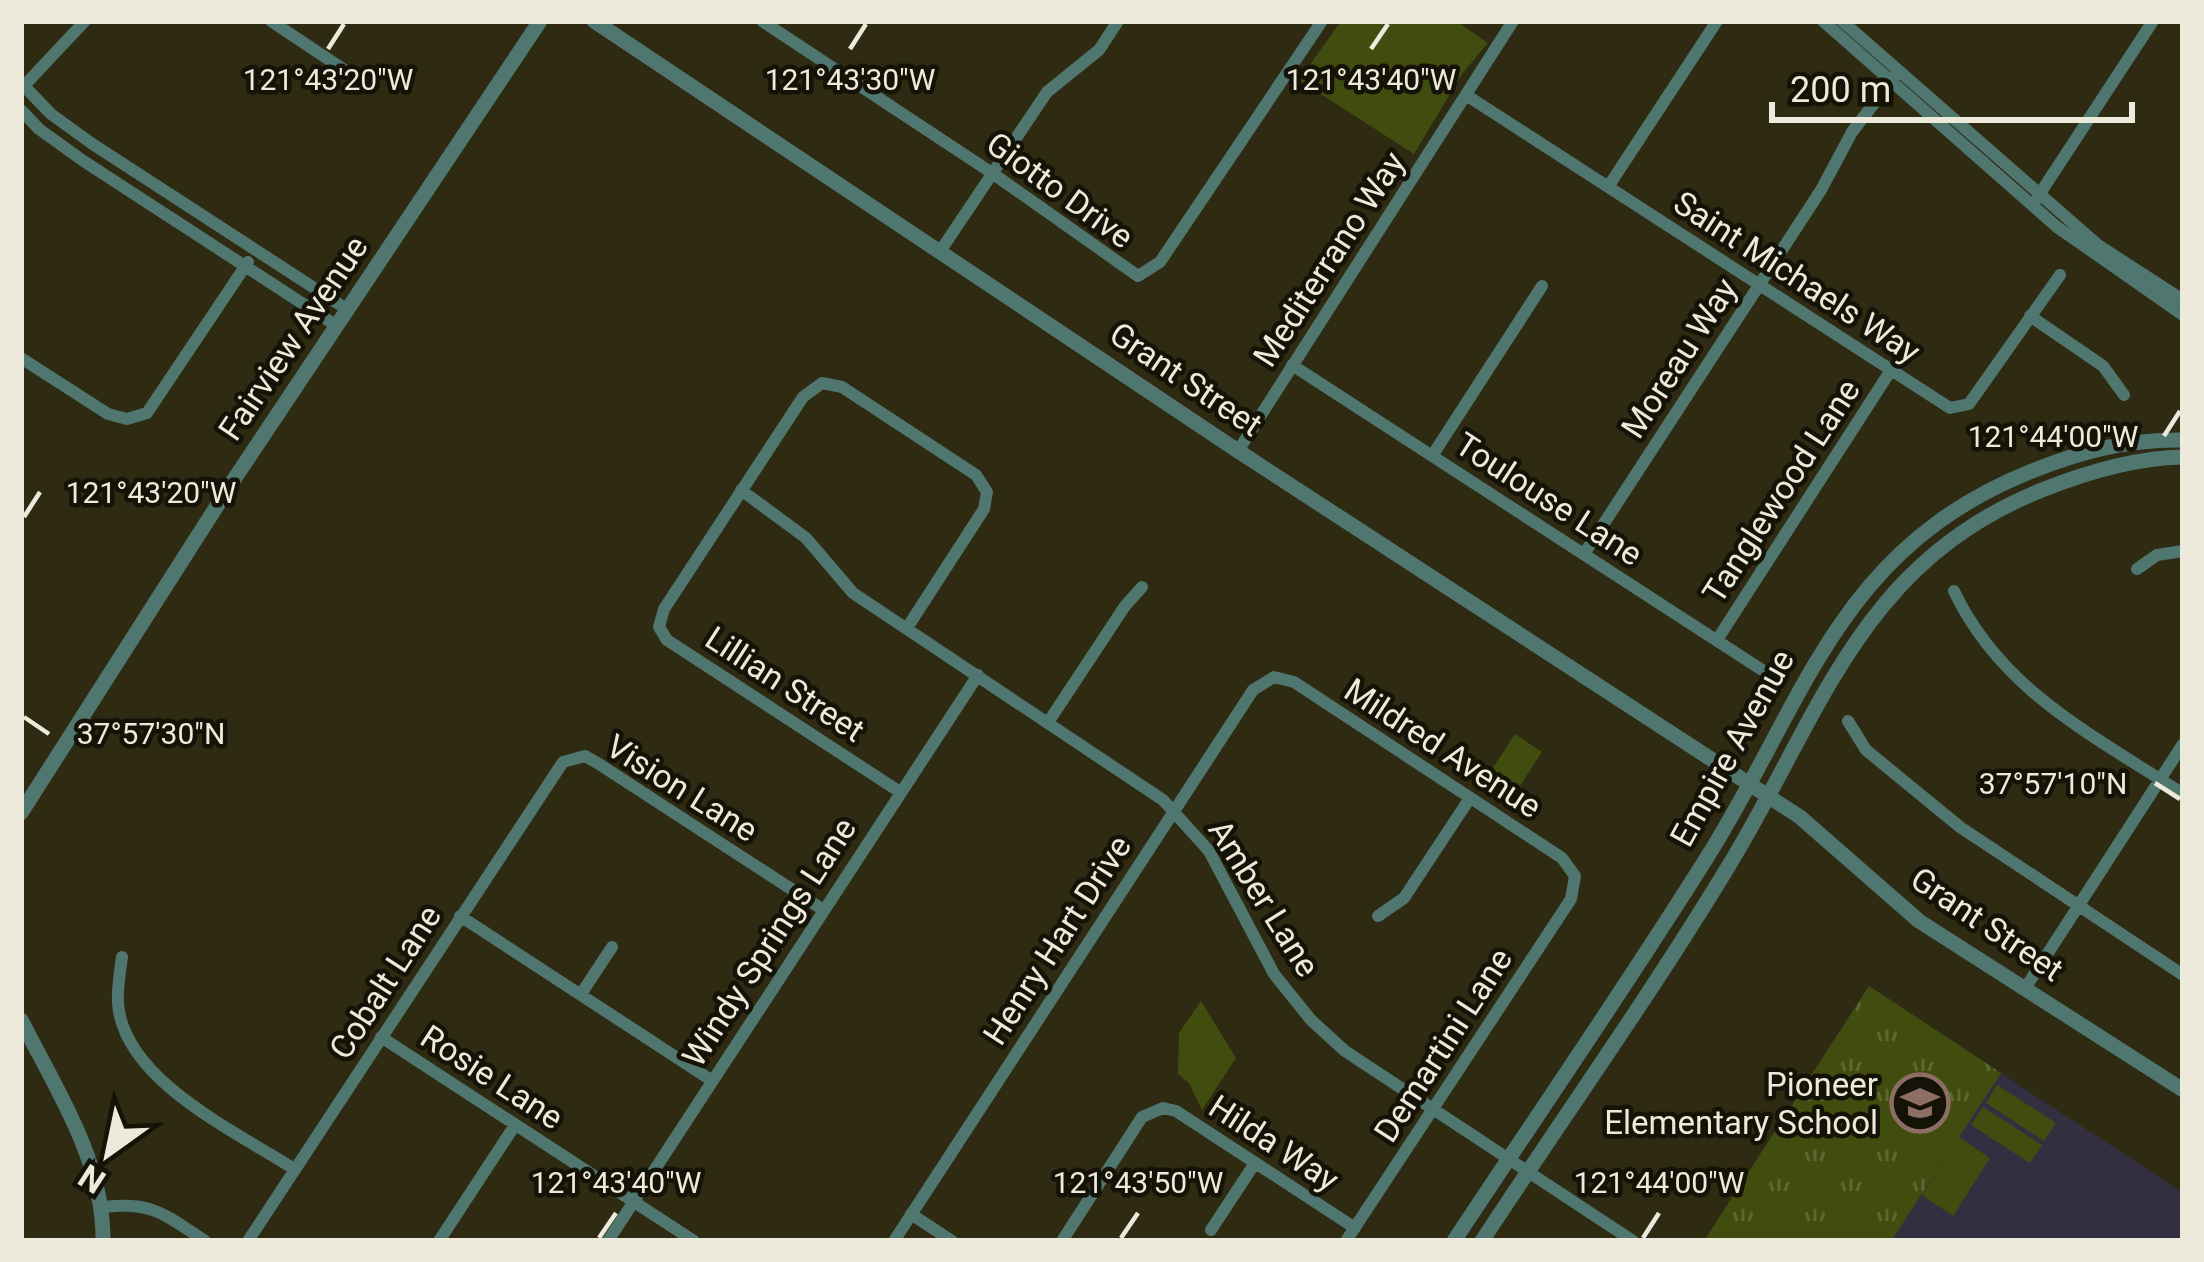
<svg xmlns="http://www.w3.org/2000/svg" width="2204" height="1262" viewBox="0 0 2204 1262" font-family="Roboto,sans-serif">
  <defs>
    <pattern id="grass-tufts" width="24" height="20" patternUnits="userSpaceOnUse" patternTransform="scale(3)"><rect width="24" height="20" fill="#414d0f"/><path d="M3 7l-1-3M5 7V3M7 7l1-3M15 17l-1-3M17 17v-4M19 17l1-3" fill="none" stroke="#5d6731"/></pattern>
  </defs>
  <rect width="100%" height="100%" fill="#2f2a12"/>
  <path fill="#322f40" d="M1869 986 2183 1193V1241H1704Z"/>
  <path fill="url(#grass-tufts)" d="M1869 986 2001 1073 1891 1241H1704Z"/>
  <path fill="#414d0f" d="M1341 21H1456L1488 43 1462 74 1414 154 1299 80Z
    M1515 734 1542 752 1508 804 1481 786Z
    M1201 1001 1236 1058 1202 1110 1189 1083 1178 1074 1179 1033Z
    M1997 1085 2056 1123 2044 1141 1986 1103Z
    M1983 1107 2042 1145 2030 1163 1971 1125Z
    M1959 1137 1990 1158 1953 1216 1922 1195Z"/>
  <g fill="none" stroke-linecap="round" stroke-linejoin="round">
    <path stroke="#4f766f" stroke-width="12" d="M271 21 364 83
      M762 21 992 173 1138 276 1160 262 1322 21
      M1823 21 2057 227 2183 315
      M1842 21 2098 245 2183 300
      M24 86 51 114 91 143 348 310
      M21 89 85 21
      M1466 95 1950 408 1969 404 2060 275
      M21 110 39 129 82 160 337 326
      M1608 187 1717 21
      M2035 201 2153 21
      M941 250 1047 92 1099 50 1118 21
      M2030 316 2103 366 2124 395
      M21 358 108 414 127 419 147 413 248 262
      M1292 365 1776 679
      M1238 451 1513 21
      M1432 456 1542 286
      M741 490 806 538 853 593 1163 800 1209 851 1274 974 1311 1020 1345 1051 1633 1241
      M1584 554 1821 190 1852 132 1899 71
      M2137 569 2157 555 2183 551
      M1954 591C2002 692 2095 736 2183 794
      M1717 640 1891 370
      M1049 721 1125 606 1142 587
      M1848 721 1866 750 1960 827 2183 975
      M900 792 667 640 659 627 664 609 803 397 822 383 842 387 976 475 987 492 984 509 907 628
      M460 916 711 1080
      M1378 916 1404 898 1470 798
      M122 957C120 972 117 988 118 1003 123 1080 237 1132 294 1169
      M2026 987 2183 744
      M581 994 612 947
      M381 1037 694 1241
      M104 1207C153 1201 165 1215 205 1241
      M911 1214 952 1241
      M1211 1230 1255 1163
      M248 1241 563 762 585 756 599 764 822 909
      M439 1241 515 1125
      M608 1241 978 675
      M894 1241 1253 690 1274 677 1294 682 1562 858 1575 876 1571 899 1346 1241
      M1062 1241 1142 1117 1163 1108 1176 1111 1355 1228"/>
    <path stroke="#4f766f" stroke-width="15" d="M594 21 1238 451 1800 817 1919 921 2183 1090
      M21 813 229 487 540 21
      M21 1020C56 1089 104 1161 103 1241
      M1454 1241C1538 1114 1625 988 1706 859 1807 699 1837 549 2032 471 2082 451 2129 439 2183 440
      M1482 1241C1564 1116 1651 994 1728 867 1821 715 1859 563 2042 490 2087 472 2134 458 2183 457"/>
  </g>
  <path fill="none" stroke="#edeadb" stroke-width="4.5" d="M328 49 344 24M850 49 866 24M1371 49 1388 24M2164 436 2180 411M24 517 40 492M24 717 49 734M2155 783 2180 799M599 1238 616 1213M1121 1238 1138 1213M1643 1238 1659 1213"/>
  <defs>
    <g id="school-ring" transform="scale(3)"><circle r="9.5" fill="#151308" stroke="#8d6e63" stroke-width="1.5"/><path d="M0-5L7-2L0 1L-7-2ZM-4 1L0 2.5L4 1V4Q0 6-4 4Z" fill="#8d6e63"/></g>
  </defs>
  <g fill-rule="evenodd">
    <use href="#school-ring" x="1920" y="1103"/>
  </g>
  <g text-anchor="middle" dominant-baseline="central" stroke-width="9" stroke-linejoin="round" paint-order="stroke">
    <g font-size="33" fill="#edeadb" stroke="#151308">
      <text transform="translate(1060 190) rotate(36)">Giotto Drive</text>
      <text transform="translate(1329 259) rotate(-57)">Mediterrano Way</text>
      <text transform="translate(1797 277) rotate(33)">Saint Michaels Way</text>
      <text transform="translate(293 338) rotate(-56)">Fairview Avenue</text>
      <text transform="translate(1679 358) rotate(-57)">Moreau Way</text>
      <text transform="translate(1186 379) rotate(34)">Grant Street</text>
      <text transform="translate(1781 491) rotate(-57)">Tanglewood Lane</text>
      <text transform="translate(1549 499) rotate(33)">Toulouse Lane</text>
      <text transform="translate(785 684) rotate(33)">Lillian Street</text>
      <text transform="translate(1443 748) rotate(33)">Mildred Avenue</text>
      <text transform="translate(1732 748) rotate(-61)">Empire Avenue</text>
      <text transform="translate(682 788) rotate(32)">Vision Lane</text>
      <text transform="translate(1264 898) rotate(58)">Amber Lane</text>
      <text transform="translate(1987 924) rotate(34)">Grant Street</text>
      <text transform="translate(1057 940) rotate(-57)">Henry Hart Drive</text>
      <text transform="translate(769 942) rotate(-57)">Windy Springs Lane</text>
      <text transform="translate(385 982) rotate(-57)">Cobalt Lane</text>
      <text transform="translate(1443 1045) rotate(-57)">Demartini Lane</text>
      <text transform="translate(492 1077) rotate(33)">Rosie Lane</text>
      <text transform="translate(1274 1143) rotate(33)">Hilda Way</text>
    </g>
    <g font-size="33" fill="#edeadb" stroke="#151308" text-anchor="end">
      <text x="1878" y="1084">Pioneer<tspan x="1878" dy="38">Elementary School</tspan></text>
    </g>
  </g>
  <g font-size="30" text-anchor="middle" fill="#edeadb" stroke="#151308" stroke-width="9" stroke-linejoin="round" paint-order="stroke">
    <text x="328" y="90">121°43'20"W</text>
    <text x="850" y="90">121°43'30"W</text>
    <text x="1371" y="90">121°43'40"W</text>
    <text x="2053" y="447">121°44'00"W</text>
    <text x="151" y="503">121°43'20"W</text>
    <text x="151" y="744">37°57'30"N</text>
    <text x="2053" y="794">37°57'10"N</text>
    <text x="616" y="1193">121°43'40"W</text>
    <text x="1138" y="1193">121°43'50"W</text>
    <text x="1659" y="1193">121°44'00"W</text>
  </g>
  <rect width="2204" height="1262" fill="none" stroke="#edeadb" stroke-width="48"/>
  <g transform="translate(108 1154) rotate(213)" stroke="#151308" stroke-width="9" paint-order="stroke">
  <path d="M0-9L21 45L0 30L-21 45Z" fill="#edeadb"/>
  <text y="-18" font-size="33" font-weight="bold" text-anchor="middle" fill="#edeadb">N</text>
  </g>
  <path d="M1772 102v18h360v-18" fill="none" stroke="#edeadb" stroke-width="6"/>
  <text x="1790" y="102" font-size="36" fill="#edeadb" stroke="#151308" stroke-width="9" paint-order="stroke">200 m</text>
</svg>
